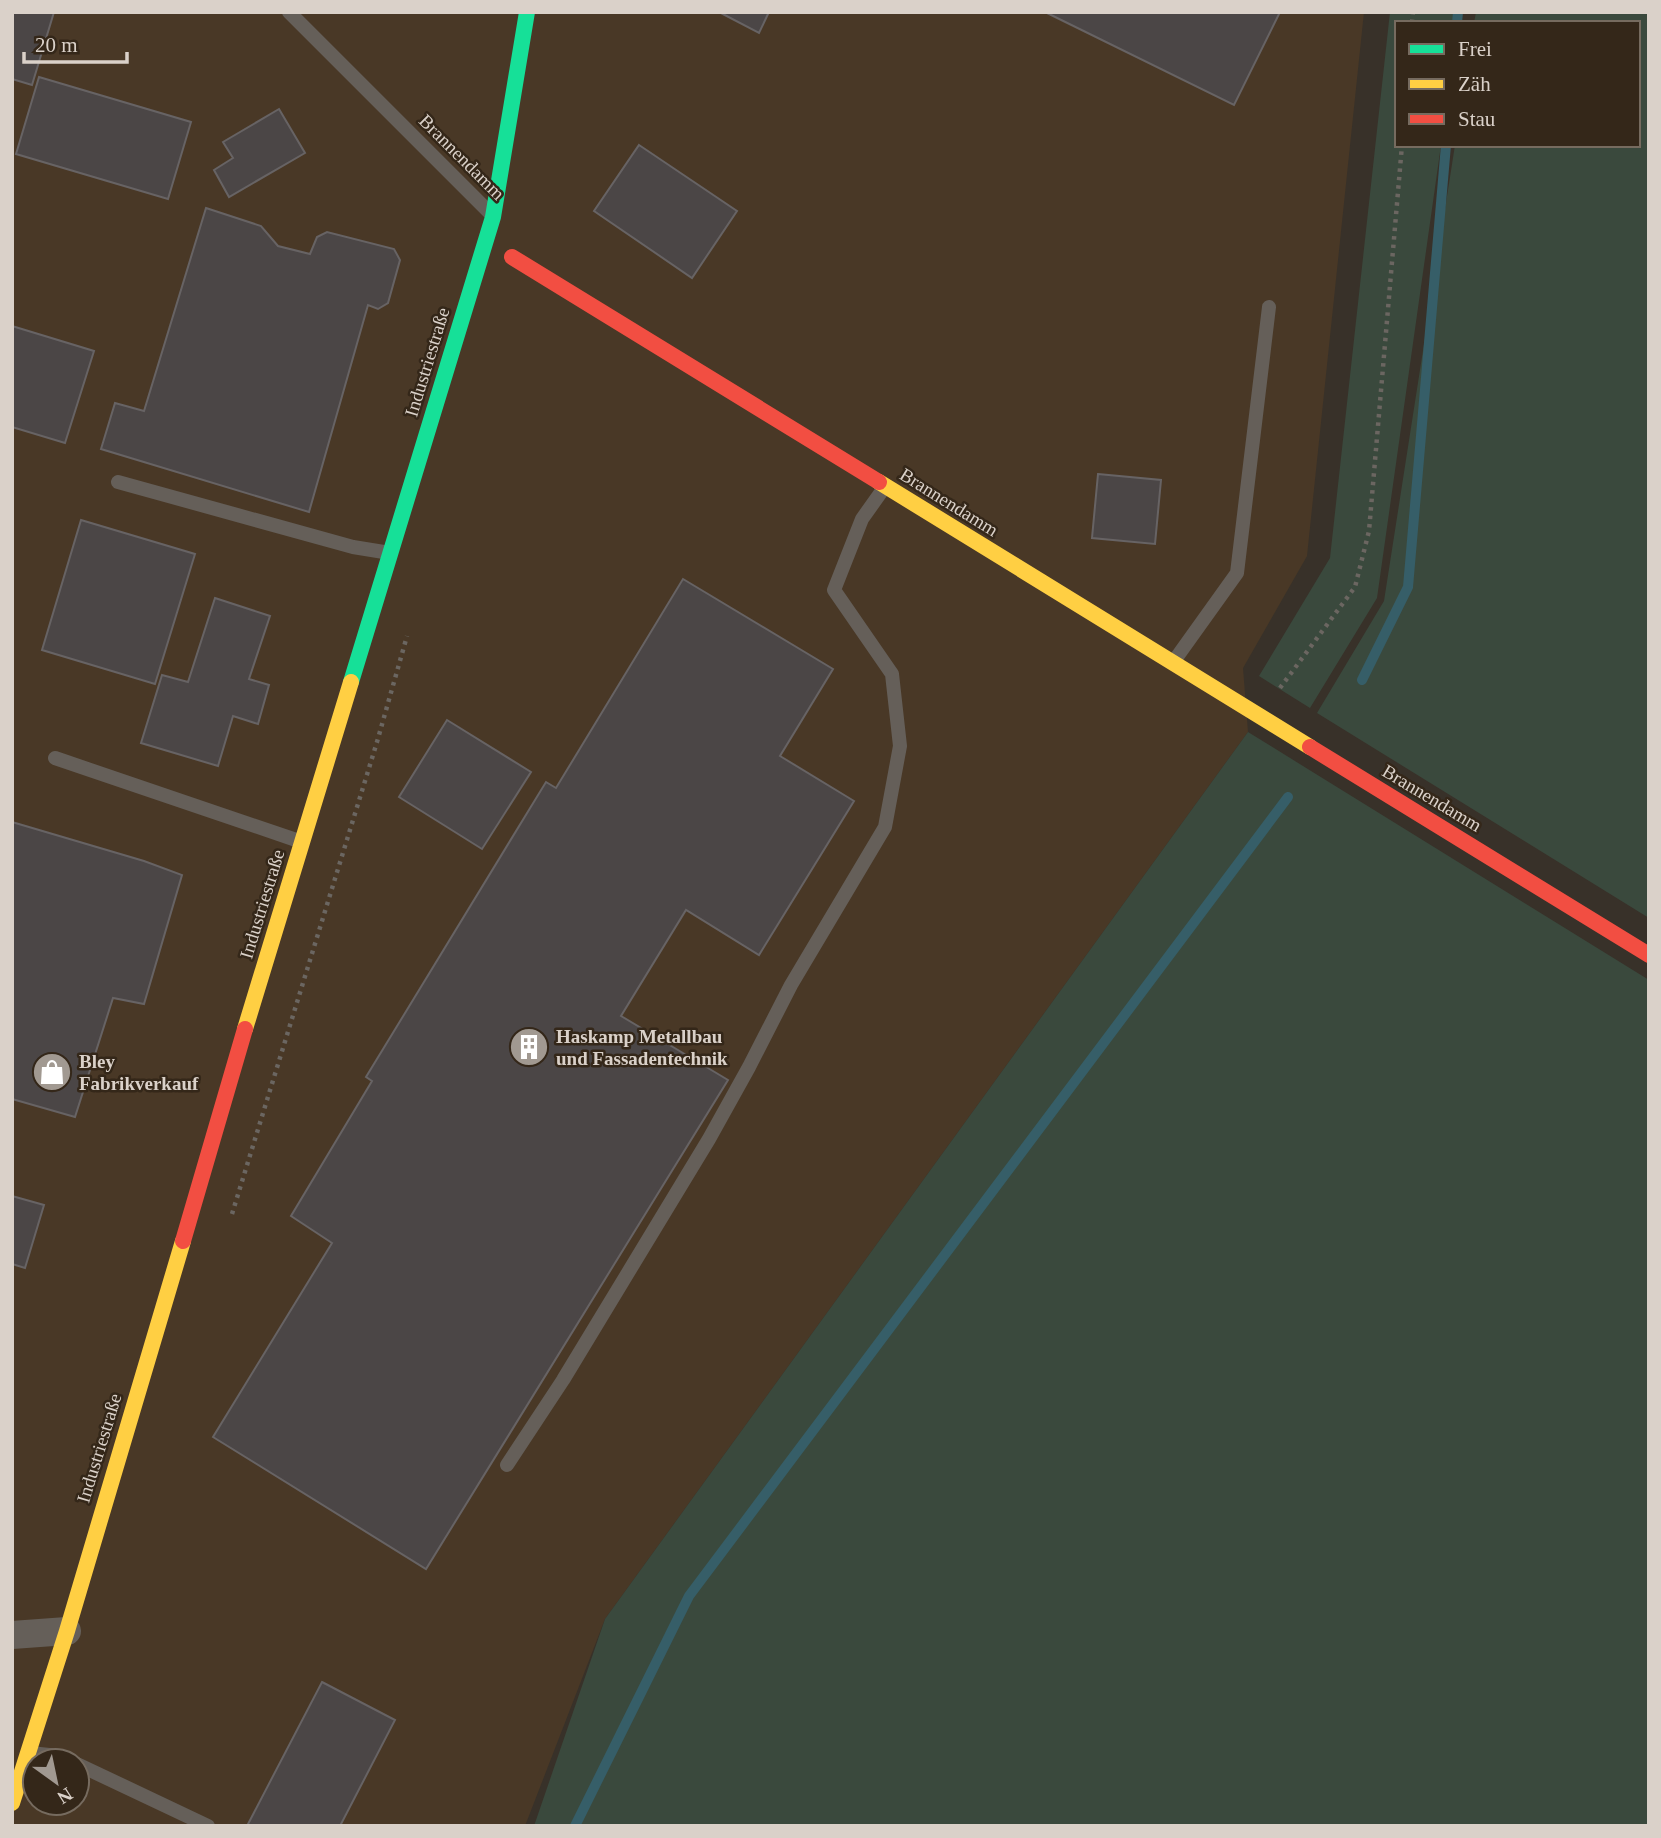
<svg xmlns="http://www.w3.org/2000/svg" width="1661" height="1838" viewBox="0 0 1661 1838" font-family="'Times New Roman',serif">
  <rect width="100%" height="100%" fill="#383129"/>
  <path fill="#493826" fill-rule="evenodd" d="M12 12H1364L1307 556 1243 668 1248 732 605 1619 525 1826H12ZM35 1761H77V1803H35Z"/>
  <path fill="#3a493d" d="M1390 12H1460L1458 23H1397V145H1441L1377 598 1310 708 1259 676 1330 558Z
    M1476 12H1649V918L1317 713 1384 601 1455 145H1638V23H1474Z
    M1248 732 1649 980V1826H534L605 1619Z"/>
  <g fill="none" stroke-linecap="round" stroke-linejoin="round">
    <path stroke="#365e68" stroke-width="10" d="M1457 23 1458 12
      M1362 680 1408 587 1446 145
      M575 1826 689 1596 1288 797"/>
  </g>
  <path fill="#4b4646" stroke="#676364" stroke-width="2" d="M12 12H54L32 85 12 79Z
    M719 12H769L759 33Z
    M1045 12H1280L1234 105Z
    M39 77 191 122 168 199 16 154Z
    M279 109 305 153 229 197 214 170 233 158 223 142Z
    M639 145 737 211 692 278 594 211Z
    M206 208 261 226 278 246 310 254 317 237 327 232 394 249 400 260 388 303 378 309 368 305 309 512 101 449 115 403 144 411Z
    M12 326 94 351 65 443 12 427Z
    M1098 474 1161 480 1155 544 1092 538Z
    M81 520 195 554 155 684 42 650Z
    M683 579 833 669 780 756 854 801 759 955 686 910 621 1016 728 1080 426 1569 213 1437 332 1243 291 1216 372 1081 366 1077 546 782 556 788Z
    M215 598 270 616 249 679 269 685 258 724 233 716 218 766 141 743 162 675 188 682Z
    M447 720 531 772 482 849 399 797Z
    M12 822 144 861 182 875 144 1004 113 998 75 1117 12 1099Z
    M12 1196 44 1205 25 1268 12 1264Z
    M322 1682 395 1720 340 1826H247Z"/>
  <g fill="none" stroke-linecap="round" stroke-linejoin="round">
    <path stroke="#6b6661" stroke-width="4.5" stroke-dasharray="3.5 5" stroke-linecap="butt" d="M1412 23 1413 12
      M1280 688 1355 587 1369 531 1402 145
      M232 1214 377 742 407 636"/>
    <path stroke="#655f59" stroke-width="14" d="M289 12 489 212
      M118 482 353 547 390 553
      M1174 661 1237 573 1269 307
      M55 758 302 842
      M507 1465 563 1380 709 1139 749 1067 791 985 885 827 900 746 892 674 834 590 862 519 884 488
      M30 1753 59 1756 70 1761
      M77 1764 208 1826"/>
    <path stroke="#655f59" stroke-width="28" d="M12 1635 67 1631"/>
    <path stroke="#16e098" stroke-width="16" d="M351 682 493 217 527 12"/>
    <path stroke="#ffcf43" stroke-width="16" d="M879 482 1310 747
      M245 1029 351 682
      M12 1803 67 1631 183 1241"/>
    <path stroke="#f24e42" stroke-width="16" d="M512 257 879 482
      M1310 747 1649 955
      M183 1241 245 1029"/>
  </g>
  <defs>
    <g id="building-disc" transform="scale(2.0125)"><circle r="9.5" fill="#a19991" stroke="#342719"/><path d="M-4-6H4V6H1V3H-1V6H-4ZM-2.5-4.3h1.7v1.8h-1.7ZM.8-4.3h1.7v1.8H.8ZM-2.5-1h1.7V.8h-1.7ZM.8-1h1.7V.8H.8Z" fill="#fff"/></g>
    <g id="shop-disc" transform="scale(2.0125)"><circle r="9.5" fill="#a19991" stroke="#342719"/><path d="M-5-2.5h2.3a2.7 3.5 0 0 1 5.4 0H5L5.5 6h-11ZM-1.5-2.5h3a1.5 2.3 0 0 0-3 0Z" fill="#fff"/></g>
  </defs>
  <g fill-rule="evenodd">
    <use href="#building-disc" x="529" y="1047"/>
    <use href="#shop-disc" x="52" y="1072"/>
  </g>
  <g text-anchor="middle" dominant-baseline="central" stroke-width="5" stroke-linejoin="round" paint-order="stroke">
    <g font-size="19" fill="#dad1c9" stroke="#342719">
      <text transform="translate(462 157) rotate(45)">Brannendamm</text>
      <text transform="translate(427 362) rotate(-73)">Industriestraße</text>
      <text transform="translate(949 502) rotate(32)">Brannendamm</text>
      <text transform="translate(1432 798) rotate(31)">Brannendamm</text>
      <text transform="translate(262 904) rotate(-73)">Industriestraße</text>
      <text transform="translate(99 1448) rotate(-73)">Industriestraße</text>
    </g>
    <g font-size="19" font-weight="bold" fill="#dad1c9" stroke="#342719" text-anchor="start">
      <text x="556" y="1036">Haskamp Metallbau<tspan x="556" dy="22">und Fassadentechnik</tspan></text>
      <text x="79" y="1061">Bley<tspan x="79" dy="22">Fabrikverkauf</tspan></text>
    </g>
  </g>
  <rect width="1661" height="1838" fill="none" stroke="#dad1c9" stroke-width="28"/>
  <rect x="1395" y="21" width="245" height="126" fill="#342719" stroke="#766b5f" stroke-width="2"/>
  <rect x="1409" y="44" width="35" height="10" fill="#16e098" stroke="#766b5f" stroke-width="2"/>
  <text x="1458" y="56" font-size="21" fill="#dad1c9">Frei</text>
  <rect x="1409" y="79" width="35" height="10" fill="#ffcf43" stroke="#766b5f" stroke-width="2"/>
  <text x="1458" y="91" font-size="21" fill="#dad1c9">Zäh</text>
  <rect x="1409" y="114" width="35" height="10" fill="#f24e42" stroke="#766b5f" stroke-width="2"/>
  <text x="1458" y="126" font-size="21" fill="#dad1c9">Stau</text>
  <g transform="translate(56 1782) rotate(147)"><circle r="33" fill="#342719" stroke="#766b5f" stroke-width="2"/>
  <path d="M0-5L12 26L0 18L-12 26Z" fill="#a19991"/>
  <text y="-10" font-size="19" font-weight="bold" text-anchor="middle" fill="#dad1c9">N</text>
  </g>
  <path d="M24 52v10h103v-10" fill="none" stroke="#dad1c9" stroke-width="3.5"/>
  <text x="35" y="52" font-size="21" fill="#dad1c9" stroke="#342719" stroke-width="5" paint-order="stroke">20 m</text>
</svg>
